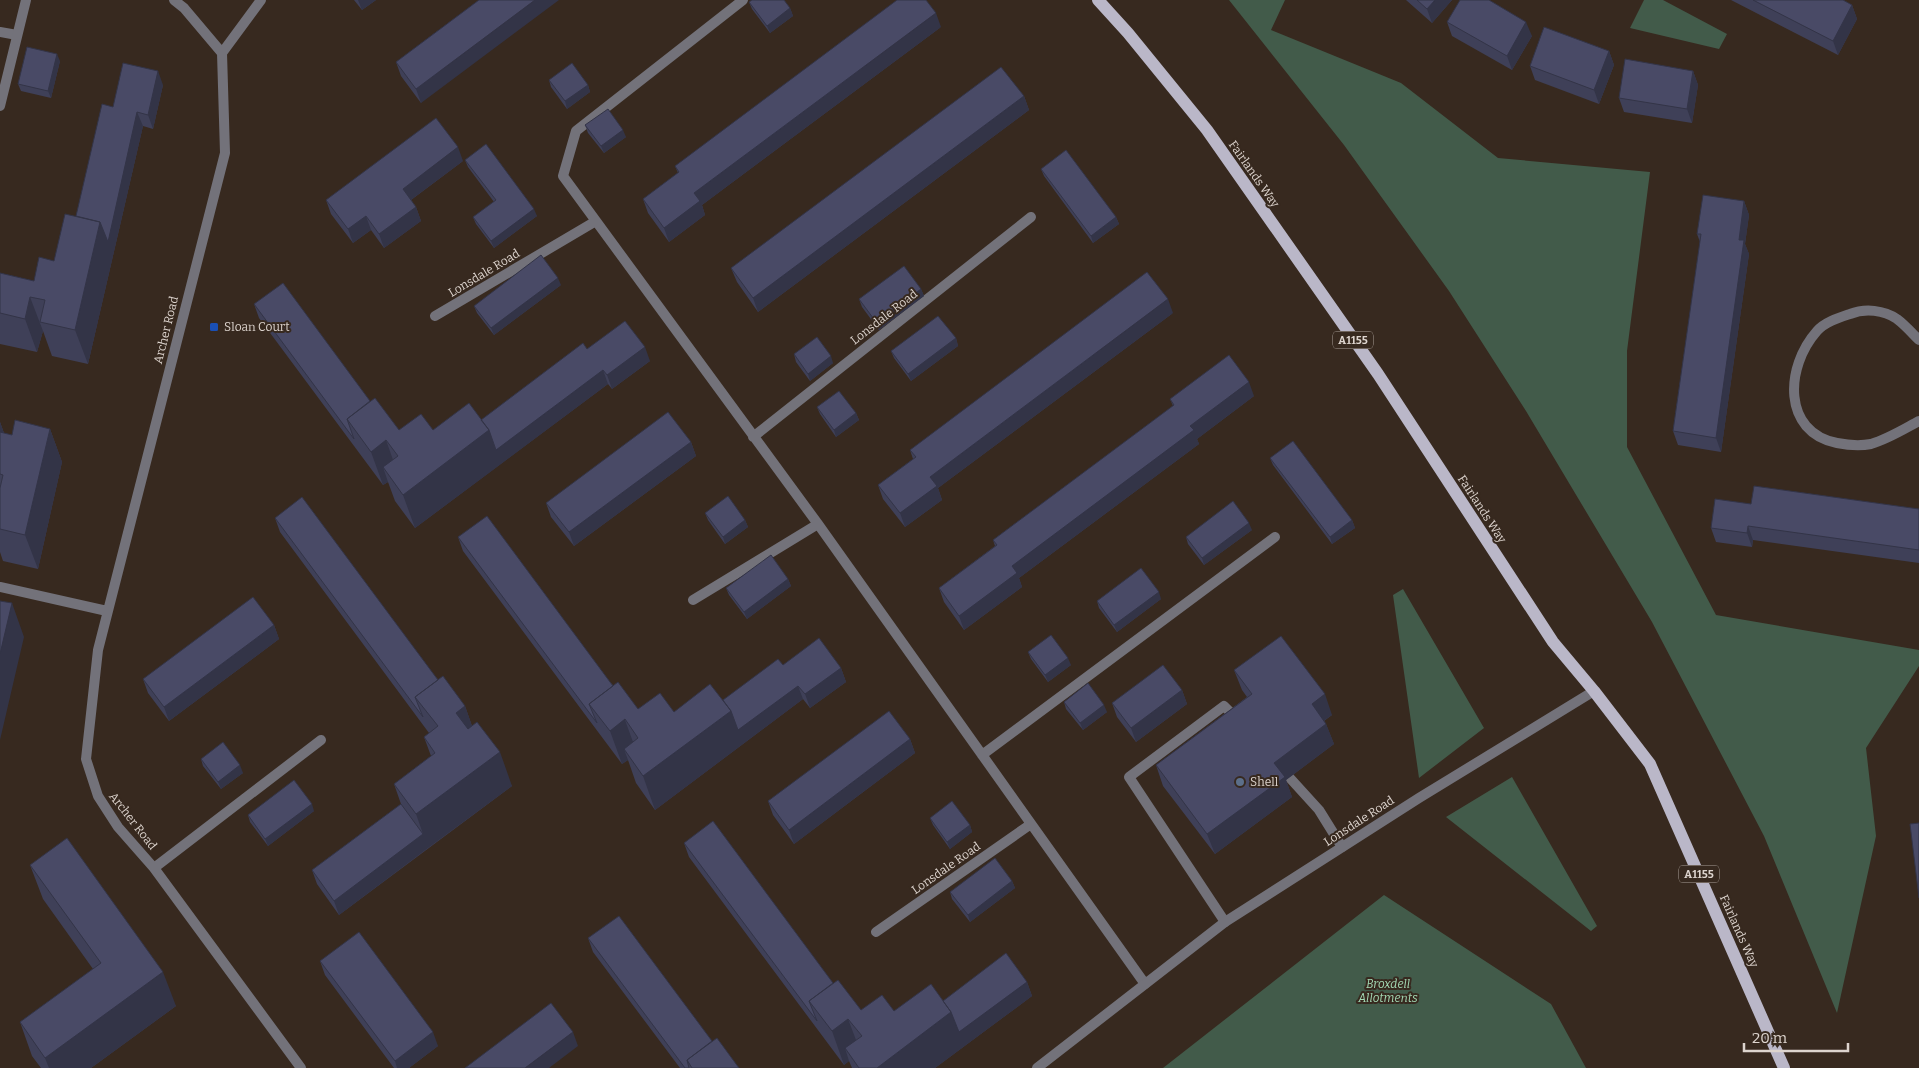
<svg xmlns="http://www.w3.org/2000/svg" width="1919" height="1068" viewBox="0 0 1919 1068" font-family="Bitter,serif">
  <rect width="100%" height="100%" fill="#37291f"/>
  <path fill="#425b4a" d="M1229 0H1285L1271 30 1401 83 1498 158 1650 172 1627 351V447L1716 615 1919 650V666L1866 748 1876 836 1837 1013 1764 836 1652 622 1526 411 1449 291 1344 145Z
    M1644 0H1663L1727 34 1719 49 1630 28Z
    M1403 589 1484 728 1419 778 1393 595Z
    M1512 777 1597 926 1591 931 1446 817Z
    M1384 895 1551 1004 1586 1068H1163Z"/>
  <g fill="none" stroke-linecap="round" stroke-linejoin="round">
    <path stroke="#73727a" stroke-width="10" d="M0 32 17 35
      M1289 777 1319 810 1342 847
      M1225 922 1129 777 1224 706 1237 719"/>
    <path stroke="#73727a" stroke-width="10" d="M174 0 184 8 222 53 225 153 98 650 86 759 98 796 118 827 154 868 301 1068
      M743 0 576 131 563 176 818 524 1145 984
      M222 53 261 0
      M0 106 26 0
      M435 316 596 221
      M1919 340C1912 333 1905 325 1897 319 1884 310 1865 308 1850 314 1838 318 1825 322 1817 331 1785 367 1782 432 1837 443 1847 445 1861 446 1871 444 1888 439 1904 429 1919 421
      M753 437 1031 217
      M0 587 107 611
      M693 600 818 524
      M982 755 1275 537
      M154 868 321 740
      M876 932 1031 824"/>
    <path stroke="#73727a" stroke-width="10" d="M1037 1068 1225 922 1419 798 1594 691"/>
    <path stroke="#bab7c8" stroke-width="12" d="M1098 0 1128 33 1207 130 1378 374 1553 642 1594 691 1650 764 1784 1068"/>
  </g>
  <path fill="#3f4058" d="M354 0H376L362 10Z
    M479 0 421 103 401 76 396 62Z
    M1406 0H1452L1432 23Z
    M1731 0H1843L1852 5 1857 19 1838 55Z
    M749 2 790 8 793 16 770 33 752 9Z
    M1447 22 1532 36 1512 70 1452 36Z
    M941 27 702 205 705 215 669 242 648 213 643 199 678 173 675 166Z
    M1609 51 1614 65 1599 104 1535 80 1530 66Z
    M60 61 51 98 21 91 18 84Z
    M1693 71 1698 85 1692 123 1624 112 1619 98Z
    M549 80 588 85 590 92 567 109 551 87Z
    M163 85 153 129 143 126 88 364 52 356 43 331 37 352 0 344V273L34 281 54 261 76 216 113 107Z
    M1024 96 1029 110 758 312 737 282 731 268Z
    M585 125 626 137 604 153 588 133Z
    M465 160 537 216 494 248 476 224 473 217 494 202 468 167Z
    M463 161 411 200 416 207 421 221 384 248 371 230 353 243 331 214 326 200Z
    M1041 169 1116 217 1119 224 1093 243 1044 176Z
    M1744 201 1749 215 1745 244 1749 254 1721 452 1678 445 1673 431 1700 242 1697 234Z
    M561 285 494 335 477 313 474 306Z
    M921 289 924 296 879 330 862 307 859 299Z
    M254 304 370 401 399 430H433L481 420 587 349 650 361 612 389 608 384 415 528 395 501 388 482 383 485 259 318Z
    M1173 313 938 488 942 500 905 527 883 499 878 485 913 459 910 450Z
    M956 338 958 346 911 381 894 358 891 351Z
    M794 354 833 363 810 381 796 362Z
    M1254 396 1197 439 1199 444 1019 578 1022 587 964 630 944 602 939 588 995 546 993 540 1173 406 1170 399Z
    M817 407 856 413 859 420 836 437 820 414Z
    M0 422 4 433 12 435 50 429 62 462 38 569 3 561 0 552Z
    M691 442 696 456 574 546 551 517 546 503Z
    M1270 458 1352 520 1355 528 1332 544 1273 465Z
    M1751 504 1919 509V563L1753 540 1752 547 1716 542 1711 528Z
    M705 513 745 520 748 527 725 544 708 520Z
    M275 518 465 706 472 726 512 786 339 915 317 884 312 870 401 804 394 784 431 756 424 737 429 733 280 532Z
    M1252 530 1204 565 1188 544 1186 537Z
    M458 537 638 709 674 712 723 700 783 665 841 668 846 682 810 708 803 699 655 810 636 783 628 760 622 764 463 551Z
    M788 579 791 586 747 619 729 595 726 588Z
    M1161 599 1117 632 1099 608 1097 601Z
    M274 625 279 639 169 721 148 693 143 679Z
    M1028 652 1071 665 1048 682 1031 659Z
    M1234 670 1332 715 1324 721 1326 724 1334 744 1286 780 1292 797 1215 854 1163 786 1156 765 1247 697 1242 690Z
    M1182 690 1187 704 1136 742 1117 717 1112 703Z
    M1064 702 1107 712 1083 730 1066 709Z
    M910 739 915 753 794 844 773 815 768 801Z
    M201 759 243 773 221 789 203 766Z
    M314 811 268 846 250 822 248 815Z
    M930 818 970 825 972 832 950 849 933 825Z
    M684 843 861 1010 894 1011 1027 982 1032 996 935 1068H852L849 1061 844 1065 689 857Z
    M30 865 176 1006 91 1068H41L32 1056 20 1022 93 969 43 899Z
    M1012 881 1015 888 970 922 952 899 950 892Z
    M588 938 712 1041 739 1068H680L593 952Z
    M320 961 438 1046 409 1068H394L325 975Z"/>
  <path fill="#333447" d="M358 0H376L362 10Z
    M535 0H559L421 103 416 89Z
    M1435 0H1452L1432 23 1427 9Z
    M1852 5 1857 19 1838 55 1833 41Z
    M790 8 793 16 770 33 767 26Z
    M936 13 941 27 702 205 705 215 669 242 664 228 694 193Z
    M1526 22 1532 36 1512 70 1507 56Z
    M1609 51 1614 65 1599 104 1594 90Z
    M57 54 60 61 51 98 48 91Z
    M158 71 163 85 153 129 148 115Z
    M1693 71 1698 85 1692 123 1687 109Z
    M588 85 590 92 567 109 565 101Z
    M1024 96 1029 110 758 312 753 298Z
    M137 112 143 126 88 364 75 330 100 222Z
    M623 130 626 137 604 153 601 146Z
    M458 147 463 161 408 202 403 189Z
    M1744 201 1749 215 1745 244 1749 254 1721 452 1716 438 1739 240Z
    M416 207 421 221 384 248 379 234Z
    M534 209 537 216 494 248 491 241Z
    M366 216 371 230 353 243 348 229Z
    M1116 217 1119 224 1093 243 1091 236Z
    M558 278 561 285 494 335 491 328Z
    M921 289 924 296 879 330 876 322Z
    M30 297 43 331 37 352 25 319Z
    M1168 299 1173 313 938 488 942 500 905 527 900 513 930 477Z
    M956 338 958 346 911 381 908 374Z
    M645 347 650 361 612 389 607 375Z
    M831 356 833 363 810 381 808 374Z
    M603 370 608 384 501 464 496 450Z
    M1249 382 1254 396 1197 439 1199 444 1019 578 1022 587 964 630 959 616 1012 566 1190 426Z
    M856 413 859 420 836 437 834 430Z
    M0 422 10 450 0 446Z
    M50 429 62 462 38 569 25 535Z
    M489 430 501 464 415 528 403 495Z
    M386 440 398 474 383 467 388 482 383 485 371 452Z
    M691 442 696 456 574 546 569 532Z
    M745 520 748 527 725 544 723 537Z
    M1352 520 1355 528 1332 544 1330 537Z
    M1249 523 1252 530 1204 565 1202 558Z
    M1748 526 1753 540 1752 547 1747 533Z
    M788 579 791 586 747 619 744 612Z
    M1159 592 1161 599 1117 632 1114 625Z
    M12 603 24 637 0 740V654Z
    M274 625 279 639 169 721 164 707Z
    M1068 658 1071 665 1048 682 1045 675Z
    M841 668 846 682 810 708 805 694Z
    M798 686 803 699 655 810 643 776 731 711Z
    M1182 690 1187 704 1136 742 1131 728Z
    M1325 694 1332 715 1319 724 1312 704Z
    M625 702V720L637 753 624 749 628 760 622 764 610 731Z
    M1104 705 1107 712 1083 730 1080 723Z
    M465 706 477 740 468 747 456 713Z
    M1326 724 1334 744 1286 780 1292 797 1215 854 1207 834 1274 763Z
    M910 739 915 753 794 844 789 830Z
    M500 752 512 786 428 848 416 814Z
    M240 765 243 773 221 789 218 782Z
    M312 804 314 811 268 846 265 839Z
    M970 825 972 832 950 849 947 842Z
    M423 834 428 848 339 915 334 901Z
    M1012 881 1015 888 970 922 968 915Z
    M163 972 176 1006 91 1068H49L45 1058Z
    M1027 982 1032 996 935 1068H877L951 1012Z
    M848 1019 861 1053 845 1048 849 1061 844 1065 832 1031Z
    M433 1032 438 1046 409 1068H397L395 1061Z
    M573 1032 578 1046 549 1068H525Z"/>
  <path fill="#494a66" stroke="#333447" d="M479 0H535L416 89 396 62Z
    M752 0H784L790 8 767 26 749 2Z
    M897 0H926L936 13 694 193 700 201 664 228 643 199 679 172 675 166Z
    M1417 0H1435L1427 9Z
    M1460 0H1489L1526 22 1507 56 1447 22Z
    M1753 0H1843L1852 5 1833 41Z
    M1544 27 1609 51 1594 90 1530 66Z
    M27 47 57 54 48 91 18 84Z
    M1625 59 1693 71 1687 109 1619 98Z
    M123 63 158 71 148 115 137 112 108 242 100 222 76 216 102 104 113 107Z
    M572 63 588 85 565 101 549 80Z
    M1001 67 1024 96 753 298 731 268Z
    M608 109 623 130 601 146 585 125Z
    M436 118 458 147 403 189 416 207 379 234 366 216 348 229 326 200Z
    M486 144 534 209 491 241 473 217 496 200 465 160Z
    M1066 150 1116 217 1091 236 1041 169Z
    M1703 195 1744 201 1739 240H1744L1716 438 1673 431 1701 234H1697Z
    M65 214 100 222 75 330 40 322 45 300 30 297 25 319 0 313V273L34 281 39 257 54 261Z
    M541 255 558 278 491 328 474 306Z
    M904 266 921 289 876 322 859 299Z
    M1147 272 1168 299 930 477 937 486 900 513 878 485 916 457 910 450Z
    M283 283 370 401 347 419 354 439 254 304Z
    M938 316 956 338 908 374 891 351Z
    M625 321 645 347 607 375 603 370 496 450 489 430 481 420 583 343 587 349Z
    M817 337 831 356 808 374 794 354Z
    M1229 355 1249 382 1190 426 1194 430 1012 566 1017 573 959 616 939 588 997 545 993 540 1174 405 1170 399Z
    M839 391 856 413 834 430 817 407Z
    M375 398 399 430 421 414 433 430 469 403 489 430 403 495 383 467 398 456 386 440 371 452 347 419Z
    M668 412 691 442 569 532 546 503Z
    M15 420 50 429 25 535 0 529V488L3 475 0 474V432L12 435Z
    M1293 441 1352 520 1330 537 1270 458Z
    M1754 486 1919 509V550L1748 526 1747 533 1711 528 1715 499 1751 504Z
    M728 496 745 520 723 537 705 513Z
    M302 497 438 680 415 697 423 717 275 518Z
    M1233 501 1249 523 1202 558 1186 537Z
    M487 516 613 686 589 704 597 723 458 537Z
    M771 555 788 579 744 612 726 588Z
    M1141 568 1159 592 1114 625 1097 601Z
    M253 597 274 625 164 707 143 679Z
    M0 601 12 603 0 654Z
    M1051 635 1068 658 1045 675 1028 652Z
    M1281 636 1325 694 1312 704 1326 724 1274 763 1285 777 1207 834 1156 765 1252 694 1234 670Z
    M819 638 841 668 805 694 798 686 738 730 731 711 723 700 778 659 783 665Z
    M1163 665 1182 690 1131 728 1112 703Z
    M443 676 465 706 456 713 468 729 477 722 500 752 416 814 394 784 435 753 424 737 438 726 415 697Z
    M618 682 638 709 660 693 674 712 710 684 731 711 643 776 624 749 638 738 625 719 610 731 589 704Z
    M1088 683 1104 705 1080 723 1064 702Z
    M889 711 910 739 789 830 768 801Z
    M223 742 240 765 218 782 201 759Z
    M294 780 312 804 265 839 248 815Z
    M952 801 970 825 947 842 930 818Z
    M401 804 423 834 334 901 312 870Z
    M713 821 833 983 809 1001 817 1021 684 843Z
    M1919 823V898L1910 824Z
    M67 838 163 972 45 1058 20 1022 101 963 30 865Z
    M995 858 1012 881 968 915 950 892Z
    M619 916 712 1041 687 1060 689 1068H685L588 938Z
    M359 932 433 1032 395 1061 320 961Z
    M1006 953 1027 982 959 1032 951 1012 943 1001Z
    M838 980 861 1010 882 995 894 1011 931 984 951 1012 877 1068H859L845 1048 862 1036 848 1019 832 1031 809 1001Z
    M551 1003 573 1032 525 1068H465Z
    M717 1038 739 1068H692L687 1060Z"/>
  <rect fill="#1a4fb4" stroke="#37291f" stroke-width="2" x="209" y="322" width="10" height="10" rx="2.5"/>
  <circle fill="#5c6f8a" stroke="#37291f" stroke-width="2" cx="1240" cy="782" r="5"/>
  <g text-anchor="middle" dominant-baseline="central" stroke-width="4" stroke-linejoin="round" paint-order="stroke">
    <g fill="#37291f" stroke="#aba19a" stroke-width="1">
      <rect x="1333" y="331.5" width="40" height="17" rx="4"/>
      <rect x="1679" y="865.5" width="40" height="17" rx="4"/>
    </g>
    <g font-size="11" font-weight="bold" fill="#ddd4ce">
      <text x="1353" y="340">A1155</text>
      <text x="1699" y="874">A1155</text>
    </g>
    <g font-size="12" fill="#ddd4ce" stroke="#37291f">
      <text transform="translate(1254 174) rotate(55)">Fairlands Way</text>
      <text transform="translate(484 273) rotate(-31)">Lonsdale Road</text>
      <text transform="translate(884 317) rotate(-38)">Lonsdale Road</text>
      <text transform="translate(166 330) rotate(-76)">Archer Road</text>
      <text transform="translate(1482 509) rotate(57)">Fairlands Way</text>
      <text transform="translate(133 821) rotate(52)">Archer Road</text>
      <text transform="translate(1359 821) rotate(-33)">Lonsdale Road</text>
      <text transform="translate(946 868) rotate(-35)">Lonsdale Road</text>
      <text transform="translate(1739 931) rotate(66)">Fairlands Way</text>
    </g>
    <g font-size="12" fill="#ddd4ce" stroke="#37291f" text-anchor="start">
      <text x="224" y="327">Sloan Court</text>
      <text x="1250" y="782">Shell</text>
    </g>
    <g font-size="12" font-style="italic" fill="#a3d9b4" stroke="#37291f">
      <text x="1388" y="984">Broxdell<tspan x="1388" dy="14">Allotments</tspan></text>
    </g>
  </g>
  <path d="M1744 1043v8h104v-8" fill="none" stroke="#ddd4ce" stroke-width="2.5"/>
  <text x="1752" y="1043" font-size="15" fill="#ddd4ce" stroke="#37291f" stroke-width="4" paint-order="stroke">20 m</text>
</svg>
